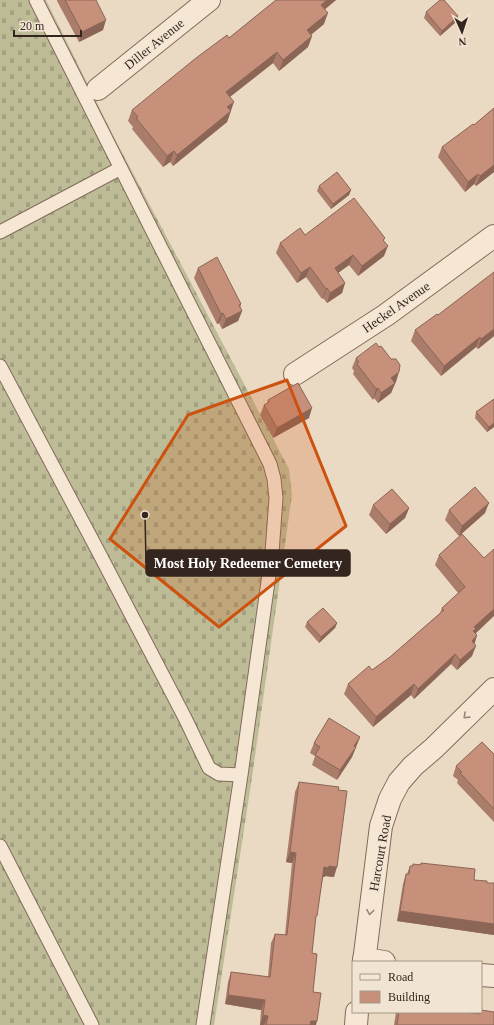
<svg xmlns="http://www.w3.org/2000/svg" width="494" height="1025" viewBox="0 0 494 1025" font-family="'Times New Roman',serif">
  <defs>
    <pattern id="cemetery-stones" width="16" height="16" patternUnits="userSpaceOnUse"><rect width="16" height="16" fill="#bdbc96"/><path d="M2 7V4a2 2 0 0 1 4 0v3zM10 15v-3a2 2 0 0 1 4 0v3z" fill="#a3a181"/></pattern>
  </defs>
  <rect width="100%" height="100%" fill="#ead9c3"/>
  <path fill="url(#cemetery-stones)" d="M0 0H46L115 139 289 469 292 495 252 777 214 1025H0Z"/>
  <g fill="none" stroke-linecap="round" stroke-linejoin="round">
    <g stroke="#836b5b" stroke-width="15">
      <path id="service" d="M36 0 270 464 274 479 276 498 272 553 241 775 203 1025
        M0 232 121 168
        M0 366 98 551 185 718 209 768 219 774 241 775
        M0 846 92 1025"/>
    </g>
    <g stroke="#836b5b" stroke-width="24">
      <path id="minor" d="M98 89 209 0
        M295 374 386 315 494 236
        M364 959 384 962
        M364 962 381 826 390 799 399 782 413 766 434 748 494 689
        M481 975 494 976
        M356 1025 357 1012"/>
    </g>
    <use href="#service" stroke="#f6e7d5" stroke-width="13"/>
    <use href="#minor" stroke="#f6e7d5" stroke-width="22"/>
  </g>
  <path fill="#aa7c6a" d="M57 0H96L103 30 79 42 57 1Z
    M276 0H336L325 9 324 24 311 35 312 36 308 47 279 71 273 63 230 97 231 111 227 122 173 166 170 162 163 167 132 129 133 127 128 121 132 110 229 38Z
    M426 12 456 22 440 36 424 18Z
    M494 108V172L476 186 474 184 465 192 438 157 442 147 474 125Z
    M319 186 351 190 349 195 331 209 317 191Z
    M305 235 385 238 384 240V256L358 276 349 265 338 273 345 283 342 293 327 303 323 298 322 299 306 277 297 283 276 253 280 243Z
    M198 268 241 304 240 307 242 311 238 321 222 329 219 323 217 324 194 278Z
    M438 315 494 336 478 349 476 347 441 376 411 341 415 330Z
    M379 347 396 382 391 393 378 403 374 398 373 400 353 374 354 371 352 368 356 358Z
    M494 399V427L487 432 475 418 476 412Z
    M268 400 309 418 273 438 260 415 264 405 267 403Z
    M373 505 409 508 405 518 386 534 369 515Z
    M449 510 485 513 459 536 445 520Z
    M462 534 475 633 477 635 474 644 472 656 457 670 451 664 414 699 411 695 373 727 344 694 348 684 372 670 390 657 440 613 442 608 458 593 435 565 439 555Z
    M307 622 337 623 335 628 319 643 305 627Z
    M360 737 352 757 337 780 312 765 315 756 310 753 314 743Z
    M494 754V822L457 783 458 780 453 776 456 766Z
    M299 782 334 877 325 876V877H323L315 922 312 953 313 992 316 1025H260L261 1010 225 1004 228 982 231 972 268 977 271 943 275 934 285 935 292 863 286 862 295 792Z
    M421 863 474 880 487 883H494V935L397 921 403 884 406 874H407L410 866H412L413 864 420 865Z
    M396 1012H464L479 1014 480 1012H481L494 1025H394Z"/>
  <path fill="#8b6556" d="M327 0H336L317 16 321 5Z
    M328 13 324 24 303 41 307 30Z
    M458 16 456 22 440 36 442 31Z
    M106 20 103 30 79 42 82 32Z
    M312 36 308 47 279 71 283 60Z
    M277 52 273 63 222 103 226 92Z
    M234 102 227 122 173 166 177 155 227 107Z
    M174 151 170 162 163 167 167 156Z
    M494 165V172L476 186 480 176Z
    M478 174 474 184 465 192 468 182Z
    M351 190 349 195 331 209 333 204Z
    M388 246 384 256 358 276 362 266Z
    M353 255 349 265 331 278 335 268Z
    M310 267 306 277 297 283 301 273Z
    M345 283 342 293 327 303 330 293Z
    M327 288 323 298 322 299 326 289Z
    M241 304 238 313 242 311 238 321 222 329 226 319 239 305Z
    M223 313 219 323 217 324 221 314Z
    M494 329V336L478 349 481 339Z
    M480 337 476 347 441 376 444 366Z
    M399 372 396 382 388 388 391 378Z
    M395 383 391 393 378 403 381 393Z
    M378 388 374 398 373 400 376 389Z
    M312 408 309 418 273 438 277 428Z
    M494 423V427L487 432 489 427Z
    M489 503 485 513 459 536 462 526Z
    M409 508 405 518 386 534 390 524Z
    M494 607V616L474 635 472 639 474 627Z
    M337 623 335 628 319 643 321 637Z
    M477 635 474 646 472 641Z
    M476 646 472 656 457 670 460 660Z
    M455 654 451 664 414 699 418 689Z
    M414 684 411 695 373 727 376 717Z
    M360 737 352 757 337 780 340 770Z
    M290 852 296 853 292 863 286 862Z
    M329 866 337 867 334 877 325 876V877H321L324 867Z
    M400 911 494 924V935L397 921Z
    M228 995 265 1000 261 1010 225 1004Z
    M263 1015 268 1016 264 1025H260Z
    M311 1021H317L316 1025H309Z"/>
  <path fill="#c6907b" stroke="#8b6556" d="M65 0H96L106 20 82 32Z
    M276 0H327L321 5 328 13 307 30 312 36 283 60 277 52 226 92 234 102 227 107 231 111 177 155 174 151 167 156 136 118 138 117 132 110 196 58 227 35 229 38Z
    M440 0H444L458 16 442 31 426 12Z
    M494 108V165L480 176 478 174 468 182 442 147 473 124 474 125Z
    M337 172 351 190 333 204 319 186Z
    M354 198 385 238 383 240 388 246 362 266 353 255 335 268 345 283 330 293 327 288 326 289 310 267 301 273 280 243 300 228 305 235Z
    M217 257 241 304 239 305 242 311 226 319 223 313 221 314 198 268Z
    M494 272V329L481 339 480 337 444 366 415 330 437 314 438 315Z
    M376 343 379 347 381 346 391 359H396L400 365 399 372 391 378 395 383 381 393 378 388 376 389 357 364 359 362 356 358Z
    M298 383 312 408 277 428 264 405 269 402 268 400Z
    M494 399V423L489 427 476 412Z
    M475 487 489 503 462 526 449 510Z
    M392 489 409 508 390 524 373 505Z
    M462 534 484 558 494 549V609L474 627 476 629 473 631 477 635 472 641 476 646 460 660 455 654 418 689 414 684 376 717 348 684 369 666 372 670 390 657 444 610 442 608 465 587 439 555Z
    M323 608 337 623 321 637 307 622Z
    M329 718 360 737 354 746 356 747 340 770 315 755 320 747 314 743Z
    M482 742 494 754V809L460 773 462 772 456 766Z
    M299 782 339 787 338 790 347 791 337 867 329 866 328 868 324 867 317 916H316L312 953 317 954 313 992 321 993 317 1021H311L310 1025H266L268 1016 263 1015 265 1000 228 995 231 972 270 977 275 934 287 935 296 853 290 852Z
    M421 863 475 869 474 880 487 881V883H494V924L400 911 406 874H409L410 866H413V864L421 865Z
    M481 1010 494 1012V1025H397L399 1012H464L480 1014Z"/>
  <defs><path id="oneway-chevron" d="M-2-3.5L2.5 0L-2 3.5" fill="none" stroke-width="1.6" stroke-linecap="round" stroke-linejoin="round"/></defs>
  <g stroke="#95867a">
    <use href="#oneway-chevron" transform="translate(466 716) rotate(136)"/>
    <use href="#oneway-chevron" transform="translate(370 912) rotate(97)"/>
  </g>
  <path fill="#cd510f" fill-opacity="0.2" stroke="#cd510f" stroke-width="3" stroke-linejoin="round" d="M287 380 346 526 219 627 110 539 188 415Z"/>
  <g text-anchor="middle" dominant-baseline="central" stroke-width="3" stroke-linejoin="round" paint-order="stroke">
    <g font-size="13" fill="#34261e" stroke="#f2e4d2">
      <text transform="translate(154 44) rotate(-39)">Diller Avenue</text>
      <text transform="translate(396 307) rotate(-35)">Heckel Avenue</text>
      <text transform="translate(380 853) rotate(-80)">Harcourt Road</text>
    </g>
  </g>
  <path fill="none" stroke="#34261e" stroke-width="1.5" d="M145 515L146 563"/>
  <circle fill="#34261e" stroke="#f2e4d2" stroke-width="1.5" cx="145" cy="515" r="4"/>
  <rect fill="#34261e" stroke="#34261e" stroke-width="1.5" x="146" y="550" width="204" height="26" rx="4"/>
  <g font-size="14" text-anchor="middle" font-weight="bold" fill="#fff">
    <text x="248" y="568">Most Holy Redeemer Cemetery</text>
  </g>
  <rect x="352" y="961" width="130" height="52" fill="#f2e4d2" stroke="#a6988a"/>
  <rect x="360" y="974" width="20" height="6" fill="#f6e7d5" stroke="#a6988a"/>
  <text x="388" y="981" font-size="12" fill="#34261e">Road</text>
  <rect x="360" y="991" width="20" height="12" fill="#c6907b" stroke="#a6988a"/>
  <text x="388" y="1001" font-size="12" fill="#34261e">Building</text>
  <g transform="translate(462 32) rotate(177)" stroke="#f2e4d2" stroke-width="3" paint-order="stroke">
  <path d="M0-3L7 15L0 10L-7 15Z" fill="#34261e"/>
  <text y="-6" font-size="11" font-weight="bold" text-anchor="middle" fill="#34261e">N</text>
  </g>
  <path d="M14 30v6h67v-6" fill="none" stroke="#34261e" stroke-width="2"/>
  <text x="20" y="30" font-size="12" fill="#34261e" stroke="#f2e4d2" stroke-width="3" paint-order="stroke">20 m</text>
</svg>
